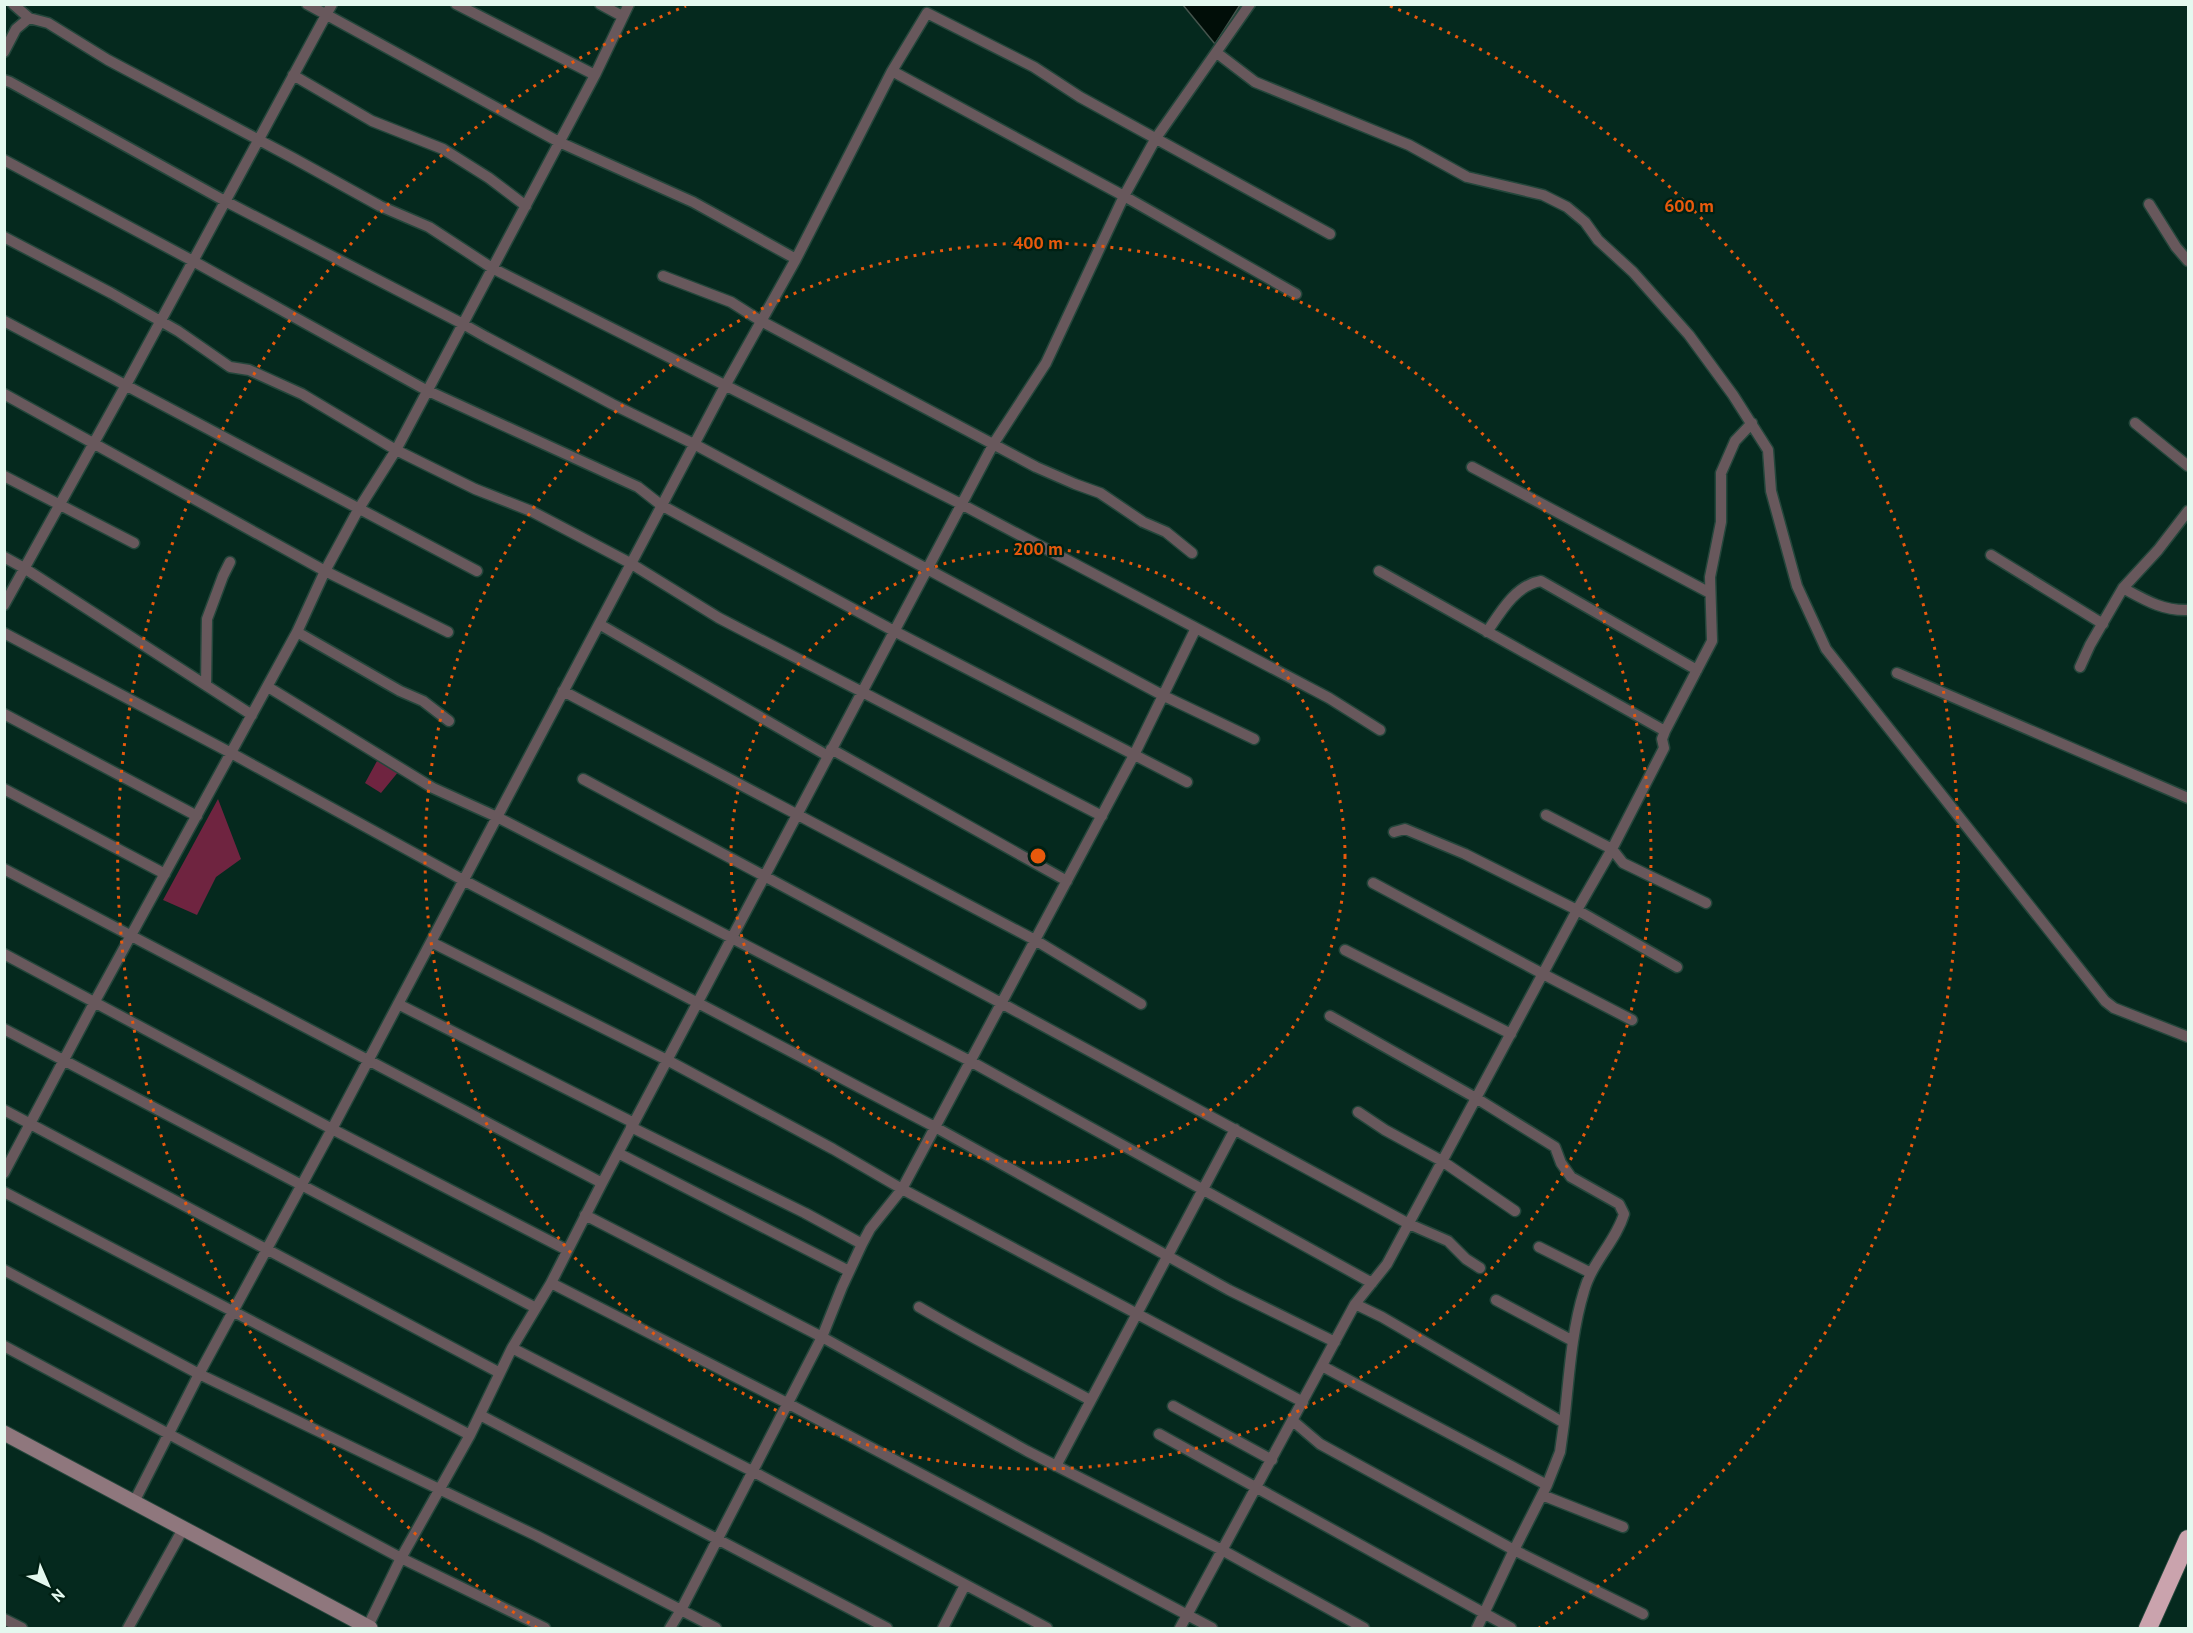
<svg xmlns="http://www.w3.org/2000/svg" width="2193" height="1633" viewBox="0 0 2193 1633" font-family="'PT Sans',sans-serif">
  <rect width="100%" height="100%" fill="#05291e"/>
  <path fill="#6f2440" d="M377 761 399 771 381 793 365 783Z
    M218 799 241 859 216 877 197 915 163 900Z"/>
  <path fill="#010e08" stroke="#45544d" stroke-width="1.5" d="M1183 5H1240L1215 44Z"/>
  <g fill="none" stroke-linecap="round" stroke-linejoin="round">
    <g stroke="#24463b" stroke-width="13">
      <path id="street" d="M13 4 29 18
        M307 4 559 142 693 202 796 259
        M456 4 595 75
        M600 4 622 16
        M4 52 16 29 29 18 48 23 108 60 293 158 380 206 429 227 492 268 961 504 1196 628 1134 755 902 1189 870 1229 862 1244 842 1287 822 1337 681 1610 670 1628
        M1217 53 1255 82 1409 145 1467 177 1543 195 1567 207 1585 222 1598 240 1633 272 1689 335 1733 395 1768 450 1771 491 1797 586 1826 649 2105 1001 2114 1008 2188 1037
        M892 71 1124 196 1296 294
        M293 75 372 121 443 149 489 178 526 206
        M4 80 10 82 225 201 463 324 486 337 612 404 694 444 1164 696 1254 739
        M4 160 193 261 426 390 638 487 661 505 894 631 1187 782
        M2149 204 2176 247 2188 261
        M4 237 111 293 178 331 230 367 249 370 302 394 396 450 475 489 531 511 630 563 719 618 1102 816
        M663 276 731 302 761 321 1036 467 1075 484 1100 493 1143 522 1166 532 1192 553
        M4 321 477 571
        M4 394 325 571 448 632
        M2135 423 2188 466
        M1472 467 1710 593
        M4 476 134 543
        M1991 555 2103 624
        M4 557 24 568 252 715
        M1379 571 1665 731
        M2123 588C2145 600 2163 611 2188 610
        M4 605 126 385 332 4
        M599 624 828 756
        M1196 628 1329 698 1380 730
        M297 632 400 691 423 701 449 721
        M1487 632C1501 611 1516 585 1541 581L1697 670
        M4 633 231 753 463 880 935 1127 1229 1290 1335 1342
        M2080 667 2090 645 2123 588 2158 550 2188 511
        M1897 673 2188 798
        M206 685 207 619 223 576 230 562
        M268 687 433 788 497 817 970 1061 1372 1283
        M563 691 1035 940 1141 1004
        M4 714 197 816
        M831 749 1067 881
        M583 779 1001 1003 1409 1224 1448 1241 1466 1259 1480 1268
        M4 789 165 874
        M1546 815 1612 849 1623 863 1706 903
        M1394 832 1405 829 1465 854 1577 910 1677 967
        M4 869 602 1183
        M1373 883 1543 974 1632 1020
        M431 942 667 1060 833 1149 902 1189 1303 1402
        M1345 950 1511 1034
        M4 954 332 1129 567 1250
        M398 1004 634 1123
        M1330 1016 1476 1098 1555 1147 1561 1163 1571 1177 1619 1204 1624 1214C1616 1241 1592 1262 1584 1291 1571 1333 1569 1379 1564 1423
        M4 1029 536 1308
        M4 1110 500 1373
        M1358 1112 1385 1130 1442 1161 1515 1211
        M631 1127 805 1213 862 1244
        M618 1153 849 1271
        M4 1173 94 1003 297 632 325 571 358 510 396 450 595 75 629 4
        M4 1192 470 1435
        M585 1215 822 1337 1027 1451 1222 1550 1364 1628
        M1539 1247 1591 1273
        M4 1270 199 1374 537 1536 716 1628
        M551 1283 787 1403 1212 1628
        M1496 1300 1573 1341
        M1355 1304 1382 1317 1564 1423 1560 1452 1547 1485 1514 1550 1477 1628
        M919 1307C975 1340 1033 1369 1090 1400
        M4 1346 401 1558 545 1628
        M512 1348 752 1471 1047 1628
        M1322 1366 1547 1485
        M1173 1406 1272 1460
        M480 1415 887 1628
        M1293 1421 1320 1444 1514 1550 1643 1614
        M1159 1434 1511 1628
        M1056 1466 1235 1129
        M1542 1495 1623 1527
        M134 1502 199 1374 332 1129 725 386 796 259 892 71 927 13 1034 67 1080 97 1330 234
        M4 1619 22 1628
        M128 1628 183 1529
        M367 1628 401 1558 470 1435 512 1348 551 1283 602 1183 994 443 1046 363 1124 196 1156 138 1250 4
        M943 1628 965 1585
        M1180 1628 1355 1304 1387 1264 1577 910 1612 849 1664 748 1662 739 1665 731 1712 641 1710 577 1721 522V473L1735 441 1752 423"/>
    </g>
    <g stroke="#24463b" stroke-width="17">
      <path id="secondary" d="M4 1433 370 1628"/>
    </g>
    <g stroke="#24463b" stroke-width="20">
      <path id="highway" d="M2148 1628 2188 1539"/>
    </g>
    <use href="#street" stroke="#68585c" stroke-width="10"/>
    <use href="#secondary" stroke="#8f777d" stroke-width="15"/>
    <use href="#highway" stroke="#caa3ad" stroke-width="18"/>
  </g>
  <g fill="none" stroke="#e8590c" stroke-width="3" stroke-dasharray="3 6">
    <circle cx="1038" cy="856" r="307"/>
    <circle cx="1038" cy="856" r="613"/>
    <path d="M537 1628A920 920 0 0 1 686 6M1390 6A920 920 0 0 1 1539 1628"/>
  </g>
  <circle cx="1038" cy="856" r="9" fill="#e8590c" stroke="#002014" stroke-width="3"/>
  <g font-size="18" text-anchor="middle" font-weight="bold" fill="#e8590c" stroke="#002014" stroke-width="4.5" stroke-linejoin="round" paint-order="stroke">
    <text x="1689" y="212">600 m</text>
    <text x="1038" y="249">400 m</text>
    <text x="1038" y="555">200 m</text>
  </g>
  <rect width="2193" height="1633" fill="none" stroke="#e4f8ef" stroke-width="12"/>
  <g transform="translate(48 1585) rotate(136)" stroke="#002014" stroke-width="4.5" paint-order="stroke">
  <path d="M0-4.5L10 22L0 15L-10 22Z" fill="#e4f8ef"/>
  <text y="-9" font-size="16" font-weight="bold" text-anchor="middle" fill="#e4f8ef">N</text>
  </g>
</svg>
